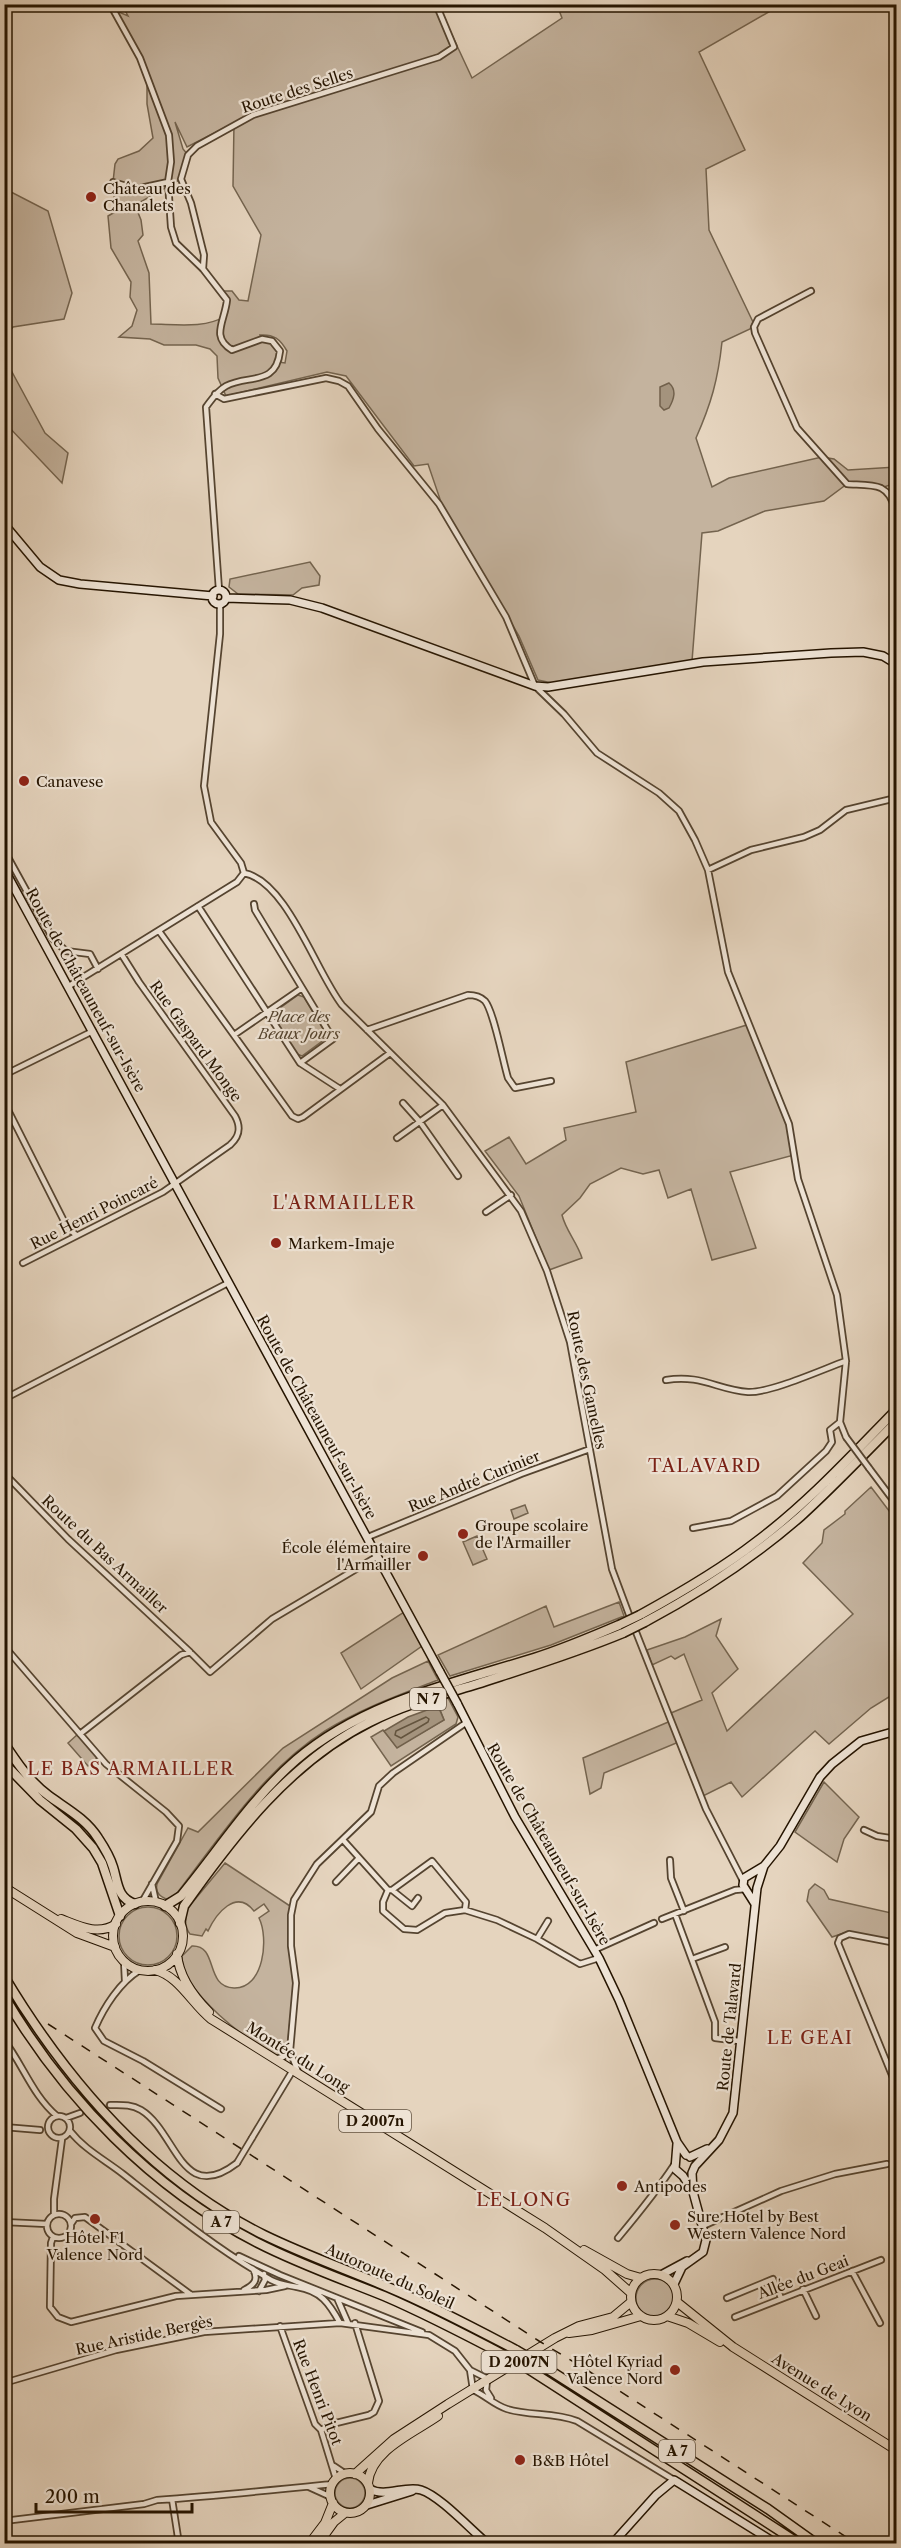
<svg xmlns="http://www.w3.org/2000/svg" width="901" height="2548" viewBox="0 0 901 2548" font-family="'Libre Caslon Text',serif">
  <rect width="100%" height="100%" fill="#e5d4be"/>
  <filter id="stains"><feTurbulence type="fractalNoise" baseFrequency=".00333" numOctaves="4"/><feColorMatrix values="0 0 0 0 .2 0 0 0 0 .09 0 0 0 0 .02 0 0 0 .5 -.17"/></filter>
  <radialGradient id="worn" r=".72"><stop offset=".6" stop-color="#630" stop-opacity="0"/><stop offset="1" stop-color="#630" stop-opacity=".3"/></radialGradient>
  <path fill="#c4b39e" stroke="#74644f" stroke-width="1.5" fill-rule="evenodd" d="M122 5H438L472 78 562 18 557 5H777L779 6 699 52 745 150 706 169 709 230 753 322 750 329 722 342C718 380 711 404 696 438L712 487 729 478 822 457 834 459 848 470 896 467V483L881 488 847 484 824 501 765 511 718 531 702 533 692 661 564 682 552 683 538 680 519 636 442 505 428 464 414 466 346 376 327 372 226 396 218 378 217 356 210 349 196 345H164L150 339 119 337 132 326 137 310 130 297 131 282 111 248 108 216 115 212 113 182 115 164 118 159 139 151 153 138 147 104V77L140 58 112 9 128 16ZM175 122 187 147 234 123 233 186 261 235 248 301 239 300 232 291H221L227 300 225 316C206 329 173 324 151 324L149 273 138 241 143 235 141 220 135 205 181 179 188 155 183 149ZM260 335C274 334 280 339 287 351L285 363 279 362 280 351 272 341 262 339Z
    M5 149 7 151 11 192 48 211 72 293 64 319 13 327 5 337Z
    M5 359 45 433 68 453 62 483 5 423Z
    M310 562 320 576 319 585 302 588 293 595 238 594 229 587 230 579Z
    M298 995 304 997 325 1032V1039L302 1056 297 1054 273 1017 276 1011Z
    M750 1024 789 1124 794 1155 730 1172 756 1248 712 1260 691 1189 668 1198 659 1170 643 1174 621 1168 590 1184 580 1198 562 1215C566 1231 577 1242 582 1258L549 1270 519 1196 485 1151 509 1137 526 1164 566 1140 564 1128 636 1112 626 1062Z
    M871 1487 896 1520V1706L894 1707 892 1695 871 1708 829 1744 815 1731 742 1797 731 1782 703 1796 681 1741 604 1773 601 1788 590 1794 583 1758 673 1720 671 1713 702 1700 684 1654 675 1659 671 1656 652 1665 647 1650 685 1637 721 1619 716 1636 738 1669 712 1693 727 1731 853 1614 803 1563 822 1543 824 1530 845 1514V1511Z
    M525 1505 528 1513 514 1519 511 1510Z
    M477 1536 487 1559 473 1565 463 1542Z
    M619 1602 624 1616 551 1645 450 1676 438 1655 546 1606 554 1627Z
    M404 1612 422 1646 361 1689 341 1653Z
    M428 1661 438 1680C399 1695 360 1709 325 1731 262 1771 219 1839 174 1897L166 1899C159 1896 155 1892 157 1884L188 1828 198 1832 283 1748 392 1678Z
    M448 1698 458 1717 456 1724 391 1766 371 1737 383 1730 397 1747 444 1720 437 1702Z
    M78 1734 98 1757 88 1766 68 1743Z
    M824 1782 859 1817 844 1839 837 1862 795 1832Z
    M225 1863 290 1906 288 1945 294 1982 287 2050 279 2057C250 2044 180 1991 182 1956L192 1946C219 1945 204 1987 234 1988 264 1989 269 1938 259 1918L269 1911 264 1904 254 1911C236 1888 216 1914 208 1931L206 1929 202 1936 190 1934C184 1927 185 1918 187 1909Z
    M815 1884 824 1890 829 1899 896 1914V1941L847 1932 832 1937 807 1901 809 1890Z
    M119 1936a29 29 0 1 1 58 0a29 29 0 1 1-58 0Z
    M636 2298a19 19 0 1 1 38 0a19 19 0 1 1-38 0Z
    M335 2493a15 15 0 1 1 30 0a15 15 0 1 1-30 0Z"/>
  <path fill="#a4937d" stroke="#71604b" stroke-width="1.5" d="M669 383C677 390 674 399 669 408L664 410 660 406V387Z
    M438 1706 444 1720 397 1748 384 1731 408 1717Z"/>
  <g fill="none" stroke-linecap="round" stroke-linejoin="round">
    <path stroke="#64543e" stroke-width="1.5" d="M426 1717 429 1719 428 1722 401 1738 395 1735 396 1731Z"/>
    <path stroke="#bfae98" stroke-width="4.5" stroke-dasharray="4.5 2" stroke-linecap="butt" d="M80 2113 110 2105"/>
    <g stroke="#554430" stroke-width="8">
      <path id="street" d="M110 4 140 58 169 135 171 162 168 182 171 227 176 243 203 269 227 300C225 321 210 337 232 350L262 339 272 341 280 351C276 387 248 374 226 386 217 391 212 399 206 407L219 590
        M113 182 136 189 168 182
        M203 269 204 255 191 203 181 179 188 155 197 146 253 115 439 57 454 47 436 4
        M811 291 758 319 754 327 755 333 797 428 847 484C856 485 872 484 881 488 898 497 896 523 896 538
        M215 394 224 399 326 378 339 381 348 386 378 429 439 504 506 617 535 686 564 714 597 753 659 793 679 811 695 840 708 870 728 972 789 1124 798 1179 837 1295 846 1361 840 1422 846 1437
        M4 845 8 841
        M4 850 53 939 66 951 90 954 98 969
        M708 870 751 850 804 837 820 830 846 810 896 798
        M244 873C287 881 316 972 342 1005L443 1105 521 1211 547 1271 570 1342 612 1569 631 1620
        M254 904 255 910 333 1039 300 1063
        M198 906 300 1063 340 1089
        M159 931 292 1116 298 1119 303 1117 390 1053
        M69 986 237 882 244 873 241 863 211 822 204 786 220 634V604
        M367 1030 468 995C475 995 480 996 485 1001 494 1012 503 1062 508 1078L515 1088 551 1081
        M234 1035 302 988
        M4 1075 93 1031
        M4 1102 67 1227 76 1235
        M403 1103 420 1122 458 1176
        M397 1138 443 1105
        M486 1212 511 1195
        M23 1263 163 1192 230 1145C240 1136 241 1127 235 1116L139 982 122 955
        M666 1380C701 1374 718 1390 748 1392 771 1393 823 1369 846 1361
        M4 1399 228 1283
        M869 1468 896 1504
        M4 1473 68 1539 190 1652
        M693 1528 731 1521 777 1496 826 1451 832 1442 830 1430 840 1422
        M368 1537 521 1474 590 1449
        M634 1627 706 1809 743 1881
        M4 1646 106 1764 166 1812 179 1826 177 1841 142 1902
        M80 1734 181 1655 190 1652 210 1672 272 1619 378 1556
        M864 1830 877 1836 896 1839
        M344 1841 388 1890 383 1902V1911L404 1929 417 1930 445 1913 465 1910 497 1920 537 1939 580 1964 599 1958
        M670 1860 671 1878 684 1911
        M336 1882 359 1858
        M152 1884 156 1902
        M388 1890H392L432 1861 466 1902 465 1910
        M392 1890 412 1906 418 1898
        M675 1914 715 2022V2038L739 2041
        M662 1919 735 1890 746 1889
        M537 1939 548 1921
        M896 1943 849 1934 840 1938 838 1943 896 2085
        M594 1950 654 1923
        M692 1959 725 1947
        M124 1961 125 1981
        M140 1970C120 1982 104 2007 95 2028L104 2041 143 2061 221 2109
        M4 2040C23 2065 33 2096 57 2116
        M274 2059 283 2057 290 2051
        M298 2072 290 2051 296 1983 291 1946V1915L294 1900 317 1864 371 1812 379 1786 393 1773 467 1722
        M110 2105C121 2105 131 2104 141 2110 177 2132 181 2206 237 2163
        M48 2127a11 11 0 1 1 22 0a11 11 0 1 1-22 0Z
        M66 2118 80 2113
        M4 2127 40 2130
        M70 2131C84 2149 105 2160 123 2174 170 2211 218 2250 271 2280 280 2285 288 2285 297 2287 321 2291 329 2303 340 2323
        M252 2138 293 2070
        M47 2226a12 12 0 1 1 24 0a12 12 0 1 1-24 0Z
        M54 2215V2199L62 2139
        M4 2222 47 2224
        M71 2224 75 2218 85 2217 190 2294
        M703 2226 781 2191 835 2174 887 2164
        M53 2237 51 2243 50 2307 58 2317 71 2322 176 2296 266 2290 285 2286
        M618 2238C638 2214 657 2191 674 2165
        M239 2256 280 2275 422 2332
        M852 2271 880 2323
        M803 2289 816 2316
        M244 2290C254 2285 259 2280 253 2269
        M259 2291 265 2280 264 2274
        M337 2298 348 2323
        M727 2298 773 2279 781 2298
        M735 2317 881 2260
        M280 2326 315 2424 321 2430 336 2479
        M470 2370 473 2390C485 2395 494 2405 507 2409 530 2416 554 2412 577 2421L674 2480
        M487 2381 486 2390 491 2398
        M4 2383 116 2350 204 2332 340 2323 429 2335 455 2351 470 2370 488 2379
        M321 2430 332 2424 369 2415 374 2412 379 2401 355 2323
        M334 2466 346 2474
        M309 2487 331 2497
        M172 2499 179 2544
        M4 2521 144 2504 157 2500C216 2496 274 2490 333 2484"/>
    </g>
    <g stroke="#251400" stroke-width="10">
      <path id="secondary" d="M4 524 40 567 59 580 80 584 213 596
        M212 597a7 7 0 1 1 14 0a7 7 0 1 1-14 0Z
        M226 598 290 600 322 608 535 686 548 687 703 662 831 653 863 652 883 656 896 664
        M4 869 440 1672
        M457 1703 515 1817 599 1958 619 2000 677 2142 686 2155
        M755 1904 743 1885 744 1878 764 1866 780 1846 820 1777 832 1764 861 1741 896 1731
        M690 2157 707 2149
        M693 2192 692 2173 695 2166 719 2140 733 2113 757 1888 764 1866
        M661 2275 687 2261
        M674 2284 682 2267 703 2252 706 2240 693 2192 683 2176 675 2169 677 2144
        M370 2489C385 2498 405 2485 421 2490 440 2496 470 2529 488 2544
        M367 2505 412 2491
        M612 2544 656 2495 674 2480 777 2544"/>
    </g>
    <g stroke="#251400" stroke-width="10">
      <path id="primary" d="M4 1887 77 1933 115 1947
        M113 1936a35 35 0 1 1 70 0a35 35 0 1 1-70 0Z
        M61 1919C79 1926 98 1936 116 1924
        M177 1954C179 1976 194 1997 209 2012
        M155 1970C179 1976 192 2004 211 2019L545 2228 605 2270 631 2293
        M584 2250 627 2274 641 2278
        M631 2297a23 23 0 1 1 46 0a23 23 0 1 1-46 0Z
        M677 2302 733 2347 896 2450
        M667 2316 688 2323 720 2342
        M569 2333 592 2330 641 2316
        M330 2493a20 20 0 1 1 40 0a20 20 0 1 1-40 0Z
        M355 2474 394 2439 448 2404 555 2338 579 2326 613 2317 631 2302
        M368 2483C371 2450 414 2433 438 2416
        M309 2544 325 2523 333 2503
        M318 2544 334 2522 345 2513"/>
    </g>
    <g stroke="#251400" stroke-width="11">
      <path id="highway" d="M640 1615C680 1593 720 1570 756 1542 808 1503 851 1456 896 1410
        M645 1622C701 1592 753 1558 801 1516 834 1486 865 1453 896 1422
        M4 1743C17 1763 30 1782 49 1796 67 1809 86 1819 98 1838 104 1847 110 1857 113 1867 118 1883 117 1898 135 1904
        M4 1763 40 1800 76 1829 93 1848 102 1863 120 1916
        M165 1906 181 1896C219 1850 251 1799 296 1760 364 1702 451 1684 534 1658 563 1649 591 1637 619 1625
        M180 1923 184 1906C234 1835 291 1761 370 1722 403 1705 441 1695 477 1684 526 1668 575 1653 623 1633
        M4 1976C68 2083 151 2179 264 2235 305 2255 348 2270 390 2288 433 2306 474 2328 516 2350
        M4 1996C64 2098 152 2189 258 2243 299 2264 342 2279 384 2296 426 2314 466 2335 506 2356
        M535 2361 768 2509 817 2544
        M525 2367 800 2544"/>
    </g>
    <use href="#street" stroke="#eee3d5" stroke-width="4.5"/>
    <use href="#secondary" stroke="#eee3d5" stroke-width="7"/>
    <use href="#primary" stroke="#e5d4be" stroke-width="8"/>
    <use href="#highway" stroke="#e5d4be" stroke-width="8"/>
    <path stroke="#251400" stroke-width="1.5" stroke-dasharray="10 10" stroke-linecap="butt" d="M48 2024 539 2341 587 2370 857 2544"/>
    <g stroke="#554430" stroke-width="8" stroke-linecap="butt">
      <path id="street-bridge" d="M846 1437 869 1468
        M237 2163 252 2138"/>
    </g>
    <g stroke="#251400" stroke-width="10" stroke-linecap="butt">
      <path id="secondary-bridge" d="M440 1672 457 1703"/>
    </g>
    <g stroke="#251400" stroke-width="11" stroke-linecap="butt">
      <path id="highway-bridge" d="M619 1625 640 1615
        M623 1633 645 1622
        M516 2350 535 2361
        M506 2356 525 2367"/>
    </g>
    <use href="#street-bridge" stroke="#eee3d5" stroke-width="4.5"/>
    <use href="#secondary-bridge" stroke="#eee3d5" stroke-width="7"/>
    <use href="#highway-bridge" stroke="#e5d4be" stroke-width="8"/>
  </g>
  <g fill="#8f2418" stroke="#eee3d5" stroke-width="2">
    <circle cx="91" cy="197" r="6"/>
    <circle cx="24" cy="781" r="6"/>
    <circle cx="276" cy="1243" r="6"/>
    <circle cx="463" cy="1534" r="6"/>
    <circle cx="423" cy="1556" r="6"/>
    <circle cx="622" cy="2186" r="6"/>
    <circle cx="95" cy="2219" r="6"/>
    <circle cx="675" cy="2225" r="6"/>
    <circle cx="675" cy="2370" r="6"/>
    <circle cx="520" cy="2460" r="6"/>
  </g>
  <g text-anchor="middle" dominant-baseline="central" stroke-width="4.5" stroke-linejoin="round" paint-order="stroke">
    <g fill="#eee3d5" stroke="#615240" stroke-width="1.5">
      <rect x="410" y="1688" width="36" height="22" rx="4.5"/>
      <rect x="339" y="2110" width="72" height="22" rx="4.5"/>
      <rect x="203" y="2211" width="36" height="22" rx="4.5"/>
      <rect x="481.5" y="2351" width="75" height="22" rx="4.5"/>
      <rect x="659" y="2440" width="36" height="22" rx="4.5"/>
    </g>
    <g font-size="14" font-weight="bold" fill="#251400">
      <text x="428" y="1699">N 7</text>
      <text x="375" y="2121">D 2007n</text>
      <text x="221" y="2222">A 7</text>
      <text x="519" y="2362">D 2007N</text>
      <text x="677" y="2451">A 7</text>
    </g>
    <g font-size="15" fill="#251400" stroke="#eee3d5">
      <text transform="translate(297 90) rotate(-18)">Route des Selles</text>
      <text transform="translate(86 990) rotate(61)">Route de Châteauneuf-sur-Isère</text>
      <text transform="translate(196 1041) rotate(54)">Rue Gaspard Monge</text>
      <text transform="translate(94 1213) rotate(-27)">Rue Henri Poincaré</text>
      <text transform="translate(587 1380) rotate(78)">Route des Gamelles</text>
      <text transform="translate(317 1417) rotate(61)">Route de Châteauneuf-sur-Isère</text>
      <text transform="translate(474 1481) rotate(-22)">Rue André Curinier</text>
      <text transform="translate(105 1554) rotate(43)">Route du Bas Armailler</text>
      <text transform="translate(549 1844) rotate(60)">Route de Châteauneuf-sur-Isère</text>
      <text transform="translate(729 2027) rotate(-84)">Route de Talavard</text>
      <text transform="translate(298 2057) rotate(32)">Montée du Long</text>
      <text transform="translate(390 2276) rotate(24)">Autoroute du Soleil</text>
      <text transform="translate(803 2277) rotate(-21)">Allée du Geai</text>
      <text transform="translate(144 2335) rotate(-12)">Rue Aristide Bergès</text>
      <text transform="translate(822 2387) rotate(32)">Avenue de Lyon</text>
      <text transform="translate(318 2392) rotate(69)">Rue Henri Pitot</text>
    </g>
    <g font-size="15" fill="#251400" stroke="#eee3d5" text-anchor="start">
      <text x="103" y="188">Château des<tspan x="103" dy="17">Chanalets</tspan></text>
      <text x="36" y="781">Canavese</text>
      <text x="288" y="1243">Markem-Imaje</text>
      <text x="475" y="1525">Groupe scolaire<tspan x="475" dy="17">de l'Armailler</tspan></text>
      <text x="411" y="1547" text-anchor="end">École élémentaire<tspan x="411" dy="17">l'Armailler</tspan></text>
      <text x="634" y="2186">Antipodes</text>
      <text x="687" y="2216">Sure Hotel by Best<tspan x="687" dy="17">Western Valence Nord</tspan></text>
      <text x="95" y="2237" text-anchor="middle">Hôtel F1<tspan x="95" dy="17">Valence Nord</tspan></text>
      <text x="663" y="2361" text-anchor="end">Hôtel Kyriad<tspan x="663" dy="17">Valence Nord</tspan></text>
      <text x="532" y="2460">B&amp;B Hôtel</text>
    </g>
    <g font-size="15" font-style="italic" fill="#55442f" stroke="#eee3d5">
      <text x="299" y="1016">Place des<tspan x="299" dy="17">Beaux Jours</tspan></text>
    </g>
    <g font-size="18" letter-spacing="1.5" fill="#7a1f14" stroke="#eee3d5">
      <text x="344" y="1203">L'ARMAILLER</text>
      <text x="705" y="1466">TALAVARD</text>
      <text x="131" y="1769">LE BAS ARMAILLER</text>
      <text x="810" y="2038">LE GEAI</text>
      <text x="524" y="2200">LE LONG</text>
    </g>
  </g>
  <rect width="901" height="2548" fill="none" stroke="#e5d4be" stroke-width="24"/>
  <rect x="6" y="6" width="889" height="2536" fill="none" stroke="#251400" stroke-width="3"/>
  <rect x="12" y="12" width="877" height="2524" fill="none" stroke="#251400" stroke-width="1.5"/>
  <path d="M36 2503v9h156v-9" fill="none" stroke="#251400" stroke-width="3"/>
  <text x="45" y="2503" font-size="18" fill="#251400" stroke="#eee3d5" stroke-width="4.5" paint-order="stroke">200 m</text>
  <rect width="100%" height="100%" filter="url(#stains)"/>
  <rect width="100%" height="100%" fill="url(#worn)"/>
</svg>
